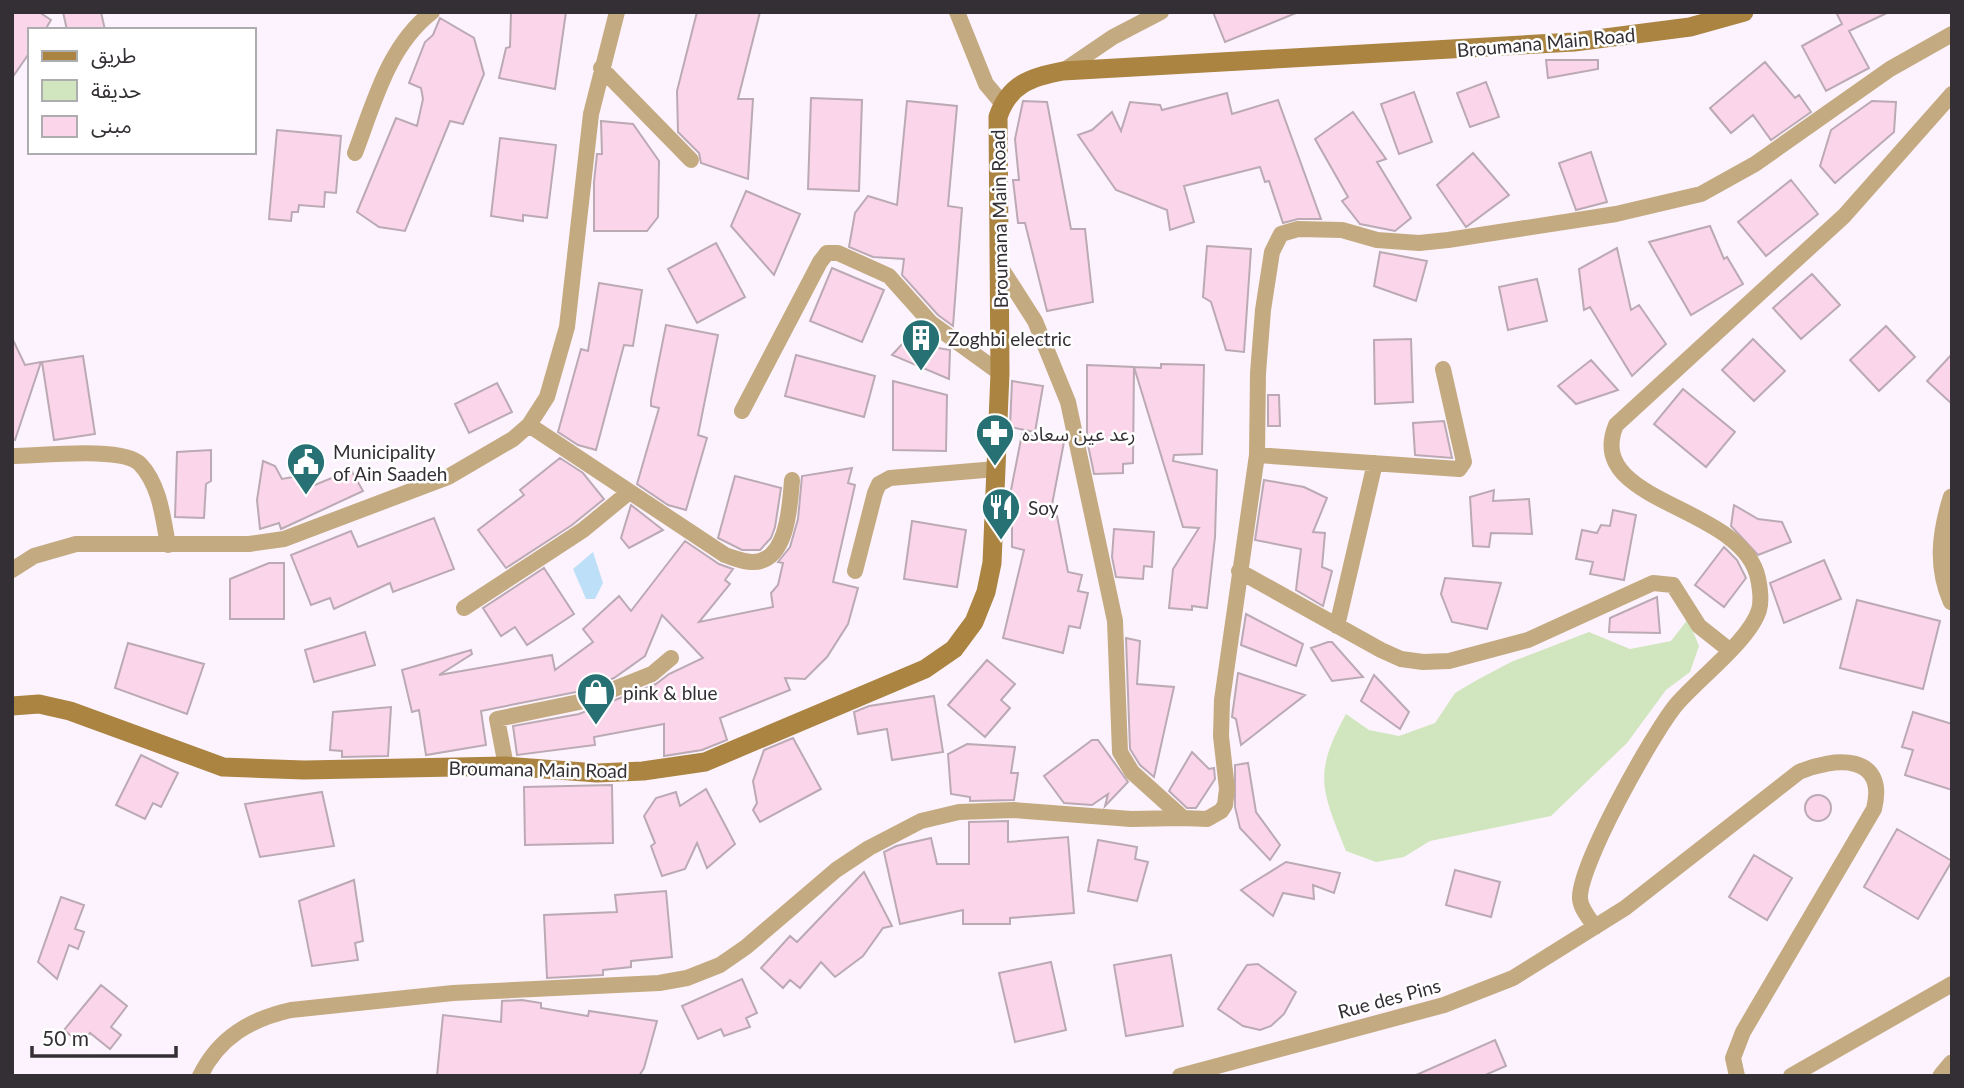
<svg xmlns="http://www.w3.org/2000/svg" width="1964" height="1088" viewBox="0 0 1964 1088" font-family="Lato,'Noto Sans Arabic',sans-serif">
  <rect width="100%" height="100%" fill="#fdf3fe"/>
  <path fill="#d1e6be" d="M1688 619 1699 646 1690 672 1666 690 1627 743 1551 816 1430 841 1404 857 1376 862 1346 851C1321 789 1313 774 1346 714L1369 730 1399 736 1435 723 1455 693 1477 680 1511 662 1589 632 1630 649 1671 641Z"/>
  <path fill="#bddff8" d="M593 552 603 583 595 599H586L573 569Z"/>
  <path fill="#fbd5e9" stroke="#bbaab3" stroke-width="2" d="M12 12H39L51 20 45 30H30V52L12 78Z
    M63 12H101L105 30H67Z
    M511 12H566L555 89 499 78 506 48 510 47Z
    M697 12H760L738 99H753L748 179 701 163 699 153 678 132 677 91Z
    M1213 12H1296V13L1225 42Z
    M1836 12H1889L1849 31 1869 68 1826 91 1802 46 1842 24Z
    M440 18 474 38 484 74 463 124 450 121 405 231 379 227 357 212 396 118 417 126 423 99 421 88 409 83 425 42 433 35Z
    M1546 60H1598V69L1548 78Z
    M1765 62 1795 98 1799 95 1811 112 1771 140 1753 115 1731 133 1710 108Z
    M1486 82 1499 117 1470 127 1457 93Z
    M1414 92 1432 142 1399 154 1381 104Z
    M1227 93 1232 114 1278 100 1321 219H1298L1283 223 1269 181 1265 182 1260 167 1184 186 1194 222 1170 230 1167 210 1116 190 1078 135 1092 130 1112 112 1121 131 1130 102 1160 105 1162 110Z
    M811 98 862 100 859 191 808 189Z
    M907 101 957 106 948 206 962 208 953 326 938 315 902 275 904 259 873 257 849 247 855 213 868 196 897 205Z
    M1023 101 1047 102 1071 229H1085L1093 302 1047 311 1025 223H1018L1013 180H1019L1015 139Z
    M1872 101 1896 102 1894 132 1835 183 1820 166 1831 130Z
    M1353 112 1386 159 1377 162 1411 218 1395 231 1360 224 1342 201 1348 197 1315 139Z
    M601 121 633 124 659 161 658 217 647 231H594V182L597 154H602Z
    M277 130 341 136 336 193 325 192 324 207 299 205 298 212H292L291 221 269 219Z
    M500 138 556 145 547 218 523 215V221L491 216Z
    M1591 152 1607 202 1576 210 1559 163Z
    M1473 153 1509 195 1466 227 1437 185Z
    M1791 180 1818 214 1766 256 1738 222Z
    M746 191 800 214 774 275 731 226Z
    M1710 226 1724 259 1727 257 1743 284 1691 315 1649 242Z
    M716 243 745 297 697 323 668 269Z
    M1207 246 1251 249 1244 352 1226 350 1211 302 1203 297Z
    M1617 248 1631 310 1639 305 1666 344 1632 376 1590 307 1584 310 1579 269Z
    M1380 252 1427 261 1416 301 1374 286Z
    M832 268 884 290 862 342 810 321Z
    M1812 274 1840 305 1801 339 1773 308Z
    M1537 279 1547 321 1508 330 1499 287Z
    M599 283 642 290 633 346 624 345 596 450 578 445 558 432 581 349 588 351Z
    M666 325 718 335 698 435 707 438 686 510 668 505 637 484 659 408 651 406V400Z
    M1886 326 1915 357 1879 391 1850 360Z
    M12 338 25 365 41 362 15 440 12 439Z
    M1411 339 1413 402 1375 404 1374 340Z
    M1753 339 1785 371 1754 401 1722 370Z
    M904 342 950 350 949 379 892 355Z
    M1952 354V404L1927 381Z
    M796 355 875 376 864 417 785 396Z
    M83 356 95 434 54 440 42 362Z
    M1591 360 1618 390 1576 404 1558 386Z
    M1161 364 1204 365 1202 454 1174 455 1173 461 1217 470 1215 537 1207 608 1192 606V610L1169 608 1173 569 1199 528 1183 527 1134 367 1161 368Z
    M1087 365 1134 367 1133 463 1123 464V473L1094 474 1087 440Z
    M893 381 947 395 946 451 893 450Z
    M1012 381 1043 386 1035 432 1010 427Z
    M497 383 512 412 469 433 455 404Z
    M1683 389 1735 432 1706 467 1654 424Z
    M1268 395H1279L1280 426H1268Z
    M1444 421 1452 458 1415 455 1413 423Z
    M1022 434 1064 442 1050 515 1057 516 1068 572 1082 575 1078 591 1088 593 1080 628 1069 626 1063 653 1003 638 1024 550 1012 547V501L1009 500Z
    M211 450V481L206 484 204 518 175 517 177 452Z
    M560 458 583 473 604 499 572 525 506 568 478 530 524 495 520 490Z
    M263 461 275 466 282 479 304 475 310 487 351 470 363 491 281 529 279 523 260 529 257 500Z
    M852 468 848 483 855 485 833 582 858 588 848 624 827 657 805 679 785 678 790 690 720 718 727 740 702 750 664 756V724L594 737 595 745 517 755 513 726 579 714 656 684 669 674 703 658 662 615 645 656 614 678 581 691 481 711 486 745 426 755 419 710 412 712 402 670 471 650 472 654 439 675 552 655 555 670 593 642 583 629 619 596 631 611 685 541 719 564 733 569 725 580 730 584 699 622 773 607 771 593 778 585 783 563 778 562 790 547 798 519 802 476Z
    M735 476 781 488 775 527 771 538 760 550H742L718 538Z
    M1264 480 1304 487 1327 498 1313 532 1325 533 1322 567 1332 571 1323 606 1296 590 1301 549 1255 540Z
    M1494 490 1493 501 1529 499 1532 534 1491 533 1489 547 1473 546 1470 497Z
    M631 505 663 530 629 548 621 538Z
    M1734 505 1758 519 1782 522 1791 542 1758 555 1731 526Z
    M1613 510 1636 515 1624 580 1590 574 1593 562 1576 559 1582 530 1597 533 1601 525 1610 526Z
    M434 518 454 569 393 592 390 583 334 609 330 598 311 605 291 555 351 531 358 547Z
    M912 521 966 530 957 587 904 579Z
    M1114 529 1154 532 1152 567 1144 566 1143 579 1116 577 1112 557Z
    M1724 547 1737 560 1746 578 1724 607 1695 585Z
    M1824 560 1841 599 1784 623 1770 583Z
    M269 563H284V619H230V579Z
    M544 568 574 614 527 645 515 627 501 636 483 608Z
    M1445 578 1501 583 1487 629 1452 622 1441 594Z
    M1657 597 1660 633 1609 632 1610 618Z
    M1857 600 1940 621 1923 689 1840 668Z
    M1246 614 1303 644 1296 666 1241 645Z
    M365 632 375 665 314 682 305 650Z
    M1126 638 1140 641 1137 684 1174 687 1154 777 1140 765 1130 749Z
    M1328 642H1332L1363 677 1332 681 1311 648Z
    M128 643 204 664 187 714 115 688Z
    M987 660 1015 684 1001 700 1010 708 985 737 948 705Z
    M1238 673 1305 695 1241 745 1236 719 1232 717Z
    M1374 675 1409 712 1400 729 1361 701Z
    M934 696 943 752 892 760 887 729 858 734 854 712 869 706Z
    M391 707 388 756 342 757V751L330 750 333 712Z
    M1913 712 1952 724V790L1905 775 1913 750 1902 747Z
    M793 738 821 789 760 822 753 810 757 803 753 781 764 750Z
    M1092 740H1098L1128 782 1105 806 1108 794 1092 805 1064 803 1044 776Z
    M967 744 1015 747 1011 773H1018L1014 800 970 801V797L951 794 948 754Z
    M1192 752 1209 769 1214 768 1215 779 1196 808H1187L1169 791Z
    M141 755 178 773 161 807 153 803 145 819 116 805Z
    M1248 763 1256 812 1280 845 1270 860 1240 828 1235 807V765Z
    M612 785 613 843 525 845 524 787Z
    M706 789 735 844 707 868 697 843 685 869 662 876 651 846 655 843 644 816 656 798 676 792 680 806Z
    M322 792 334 846 260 857 245 804Z
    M1805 808a13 13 0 1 1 26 0a13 13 0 1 1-26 0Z
    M1008 821V842L1068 837 1074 913 1010 918V924H963V910L900 924 884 852 896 846 931 838 937 864H969V822Z
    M1897 829 1952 861 1918 919 1864 887Z
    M1098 840 1137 847 1135 859 1148 862 1137 901 1088 891Z
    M1754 855 1792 878 1767 920 1729 897Z
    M1286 862 1340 873 1334 893 1313 885 1314 899 1283 893 1273 916 1241 890Z
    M1455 870 1500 882 1491 917 1446 905Z
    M864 872 892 926 883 928 863 956 835 977 821 962 800 988 790 980 783 988 761 968 790 936 797 942Z
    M354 880 363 941 355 943 358 960 312 966 299 901Z
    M666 891 672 957 631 961V967L603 970V975L547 978 544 915 617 912 615 895Z
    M61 897 84 905 75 929 84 932 78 949 69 945 57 979 38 962Z
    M1171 955 1183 1026 1126 1036 1114 965Z
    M1051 962 1066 1030 1015 1042 999 973Z
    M1258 964 1296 992 1284 1014 1271 1026 1260 1030 1243 1026 1218 1009 1247 965Z
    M742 979 757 1013 746 1018 750 1027 724 1036 721 1029 698 1039 682 1006Z
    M101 985 127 1006 111 1027 121 1035 110 1049 90 1033 81 1044 64 1030Z
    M522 1000 541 1003V1008L588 1016 589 1011 657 1021 644 1068 639 1076H437L443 1015 501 1022 502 1001Z
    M1495 1040 1506 1066 1483 1076H1414Z"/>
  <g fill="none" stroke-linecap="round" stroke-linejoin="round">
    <path stroke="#c4aa80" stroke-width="16" d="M957 12 986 84 1002 103
      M601 68 691 160
      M1063 71 1113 37 1161 12
      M355 153C374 103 388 46 432 12
      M1001 268 1035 321 1068 402 1115 621 1120 752 1132 772 1183 818 1207 819 1221 811 1225 805 1227 789 1221 736 1222 700 1257 455 1258 373 1263 310 1272 252 1281 234 1298 229 1342 230 1377 240 1419 243 1448 240 1616 214 1701 194 1755 164 1890 69 1952 34
      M742 411 820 262 827 253H838L889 276 931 323 1000 373
      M529 425 725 555C734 558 743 562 752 562 788 563 790 504 792 480
      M1257 455 1459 469 1464 462 1443 369
      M12 456C39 456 123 446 140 464 160 485 163 518 168 545
      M12 570 34 556 76 544H249L284 539 448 477 513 439 529 425 547 397 567 327 591 114 617 12
      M855 571 875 493 879 484 890 478 996 469
      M1239 571 1381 650 1401 659 1423 662 1449 661 1528 640 1653 583 1673 585 1699 626 1728 649
      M464 608 583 530 628 493
      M1337 626 1375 463
      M506 766 497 719 584 701 652 674 671 658
      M1595 927C1589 918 1581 909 1580 899 1578 866 1653 733 1676 705 1698 679 1750 640 1759 610 1762 600 1760 588 1758 578 1742 504 1583 504 1616 425L1844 216 1952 94
      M200 1076C219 1037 251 1019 291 1010L453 993 659 983 687 978 720 965 746 947 836 870 869 848 921 821 959 812 1014 810 1131 819 1183 818
      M1180 1076 1444 1005 1513 978 1625 908 1799 772C1834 757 1888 753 1874 809L1743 1032 1733 1058 1737 1076
      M1791 1076 1952 984"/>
    <path stroke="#c4aa80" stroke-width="19" d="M1952 498C1941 534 1937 566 1952 601
      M1942 1076 1952 1064"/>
    <path stroke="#ab8441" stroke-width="19" d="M12 706 39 704 70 711 223 767 304 770 506 766 597 773 643 771 705 762 925 669 954 649 974 622 986 592 992 563 1000 373 998 117C1009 84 1031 77 1063 71L1574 42 1690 27 1744 12"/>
  </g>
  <defs>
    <g id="building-pin" transform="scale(2.0125)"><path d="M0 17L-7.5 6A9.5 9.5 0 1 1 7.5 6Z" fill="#277175" stroke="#fff"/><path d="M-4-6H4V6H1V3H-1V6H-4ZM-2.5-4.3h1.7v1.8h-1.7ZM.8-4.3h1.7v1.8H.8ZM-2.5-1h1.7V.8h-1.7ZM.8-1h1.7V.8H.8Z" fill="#fff"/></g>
    <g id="pharmacy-pin" transform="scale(2.0125)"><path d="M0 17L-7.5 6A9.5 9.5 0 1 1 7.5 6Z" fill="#277175" stroke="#fff"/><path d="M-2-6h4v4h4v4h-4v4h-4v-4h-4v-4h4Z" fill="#fff"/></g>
    <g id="civic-pin" transform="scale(2.0125)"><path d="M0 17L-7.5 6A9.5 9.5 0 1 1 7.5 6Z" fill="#277175" stroke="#fff"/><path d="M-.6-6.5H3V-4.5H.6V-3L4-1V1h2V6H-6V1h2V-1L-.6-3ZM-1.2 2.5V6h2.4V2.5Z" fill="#fff"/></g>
    <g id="restaurant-pin" transform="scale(2.0125)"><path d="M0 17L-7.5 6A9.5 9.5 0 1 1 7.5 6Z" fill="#277175" stroke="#fff"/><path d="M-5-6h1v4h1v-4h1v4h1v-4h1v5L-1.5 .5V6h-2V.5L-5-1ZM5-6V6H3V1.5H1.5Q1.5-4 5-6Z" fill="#fff"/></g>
    <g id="shop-pin" transform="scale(2.0125)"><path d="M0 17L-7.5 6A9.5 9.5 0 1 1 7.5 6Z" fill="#277175" stroke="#fff"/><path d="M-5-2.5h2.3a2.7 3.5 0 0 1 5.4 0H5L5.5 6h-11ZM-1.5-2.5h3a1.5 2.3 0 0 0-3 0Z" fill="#fff"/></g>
  </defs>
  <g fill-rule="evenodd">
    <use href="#building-pin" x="921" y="338"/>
    <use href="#pharmacy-pin" x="995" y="433"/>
    <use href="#civic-pin" x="306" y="462"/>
    <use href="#restaurant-pin" x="1001" y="507"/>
    <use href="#shop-pin" x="596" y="692"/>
  </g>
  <g text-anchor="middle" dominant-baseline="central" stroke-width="5" stroke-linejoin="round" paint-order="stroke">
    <g font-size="19" fill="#332f34" stroke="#fff">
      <text transform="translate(1546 42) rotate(-5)">Broumana Main Road</text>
      <text transform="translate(999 219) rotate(-91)">Broumana Main Road</text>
      <text transform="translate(538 769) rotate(1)">Broumana Main Road</text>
      <text transform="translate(1389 998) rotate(-15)">Rue des Pins</text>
    </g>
    <g font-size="19" fill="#332f34" stroke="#fff" text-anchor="start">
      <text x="948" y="338">Zoghbi electric</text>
      <text x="1022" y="433">رعد عين سعاده</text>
      <text x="333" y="451">Municipality<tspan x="333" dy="22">of Ain Saadeh</tspan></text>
      <text x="1028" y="507">Soy</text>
      <text x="623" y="692">pink &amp; blue</text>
    </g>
  </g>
  <rect width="1964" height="1088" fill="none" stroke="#332f34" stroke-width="28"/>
  <rect x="28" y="28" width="228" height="126" fill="#ffffff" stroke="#adacae" stroke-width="2"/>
  <rect x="42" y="51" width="35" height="10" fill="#ab8441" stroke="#adacae" stroke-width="2"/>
  <text x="91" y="63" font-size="21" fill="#332f34">طريق</text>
  <rect x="42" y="80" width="35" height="21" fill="#d1e6be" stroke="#adacae" stroke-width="2"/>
  <text x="91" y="98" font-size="21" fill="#332f34">حديقة</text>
  <rect x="42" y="116" width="35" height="21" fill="#fbd5e9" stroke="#adacae" stroke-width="2"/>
  <text x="91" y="133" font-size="21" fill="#332f34">مبنى</text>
  <path d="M32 1046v10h144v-10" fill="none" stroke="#332f34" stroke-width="3.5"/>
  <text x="42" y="1046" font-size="21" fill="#332f34" stroke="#ffffff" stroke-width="5" paint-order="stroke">50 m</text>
</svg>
